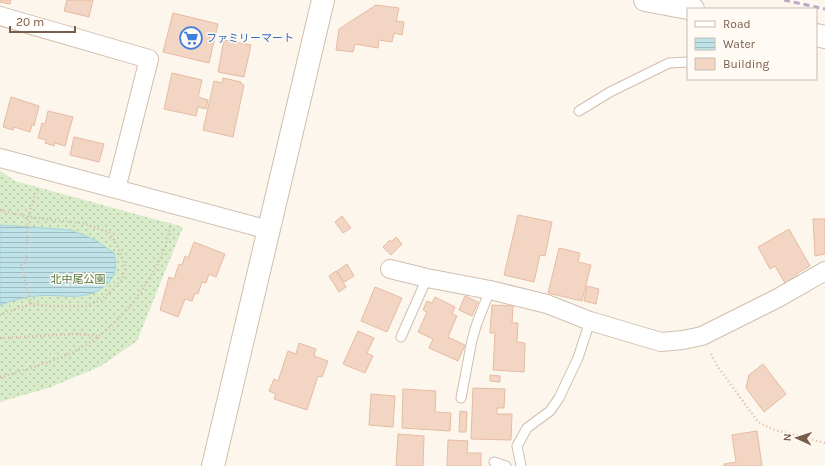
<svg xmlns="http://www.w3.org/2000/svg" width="825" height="466" viewBox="0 0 825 466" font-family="Karla,'Noto Sans JP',sans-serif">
  <defs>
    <pattern id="grass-dots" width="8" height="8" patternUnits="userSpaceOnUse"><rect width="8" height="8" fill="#d8ecc9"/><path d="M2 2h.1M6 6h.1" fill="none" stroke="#b4c2a5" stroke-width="1.8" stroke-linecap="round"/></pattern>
    <pattern id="water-rules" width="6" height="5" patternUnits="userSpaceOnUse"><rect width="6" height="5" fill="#bfe3e8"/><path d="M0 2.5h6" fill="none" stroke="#a0bbbe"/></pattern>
  </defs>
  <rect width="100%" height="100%" fill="#fdf6ec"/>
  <path fill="url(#grass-dots)" d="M0 171 15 181 183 227 137 341 101 366 51 387 0 402Z"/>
  <path fill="url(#water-rules)" stroke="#a5d3da" d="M0 225 71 230 95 240 114 253C117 265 116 276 107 284 85 304 62 293 36 296 24 297 11 301 0 305Z"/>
  <path fill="#f3d5c3" stroke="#e6bba3" d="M0 0H11L10 4 0 2Z
    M67 0H93L89 17 64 11Z
    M376 5 399 8 396 21 404 22 402 35 394 33 392 42 379 40 378 48 355 44 353 52 336 50 339 29Z
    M173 13 218 24 209 63 163 52Z
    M224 40 251 45 244 77 218 72Z
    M172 73 202 80 198 97 208 100 206 109 198 107 196 116 164 109Z
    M223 78 241 82V84L244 85 233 137 203 130 214 81 222 83Z
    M11 97 39 106 34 126 32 125 30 132 14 127 13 130 3 127Z
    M48 111 73 117 65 146 55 143 54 146 45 143 46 140 38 138 42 123 45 124Z
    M74 137 104 144 99 162 70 155Z
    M518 215 552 222 545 256 540 255 534 282 504 275Z
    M342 216 351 228 343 233 335 222Z
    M813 219H825V254L815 256Z
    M789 229 810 266 796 274 798 278 786 285 775 266 770 269 758 247Z
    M396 237 402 244 391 255 383 247 390 240 391 242Z
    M194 242 225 254 216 277 209 274 206 283 202 282 198 294 195 293 192 301 185 299 178 317 160 310 169 277 174 279 179 264 182 265 185 256 188 258Z
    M559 248 580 253 578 262 591 265 582 301 548 293Z
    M347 264 354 276 344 282 337 271Z
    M336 271 346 287 339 292 329 276Z
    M587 286 599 289 596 304 584 301Z
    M375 287 402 298 387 332 361 321Z
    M465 296 478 302 472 316 459 310Z
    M435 297 455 307 452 314 457 316 448 337 465 345 458 361 429 348 433 339 418 332 427 312 423 310 427 301 432 303Z
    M492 305 513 306 512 323H518L517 342 525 343 524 372 493 370 495 333H490Z
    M358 331 374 338 367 353 373 356 365 373 343 364Z
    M299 343 316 349 314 356 328 361 322 377 318 376 307 410 274 399 276 394 269 391 274 379 278 381 288 351 296 354Z
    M763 364 786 394 764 412 746 388 749 375Z
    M490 375 500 376V382L490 381Z
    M473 388 505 389 504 408H497V414H512L511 440 471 439Z
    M403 389 436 391 435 412 451 413 450 431 402 428Z
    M371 394 395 396 393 427 369 425Z
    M460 411 467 412 466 432H459Z
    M757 431 762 466H724V464L736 462 732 435Z
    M398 434 424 436 423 466H396Z
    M448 440 468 441 467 453H481V466H447Z"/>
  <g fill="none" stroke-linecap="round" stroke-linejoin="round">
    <g stroke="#d1beb0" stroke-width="11">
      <path id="service" d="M579 111 610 92 669 63 688 62
        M401 337 427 278
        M461 398 472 340 477 323 490 290
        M494 462 506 466
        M521 466 517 446 527 428 550 411 559 398 578 358 590 321"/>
    </g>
    <g stroke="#d1beb0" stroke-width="20">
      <path id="minor" d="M0 16 149 59 116 189
        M0 158 269 230
        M390 269 427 278 490 290 547 304 590 321 661 342 683 340 702 336 778 298 825 271"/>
    </g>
    <g stroke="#d1beb0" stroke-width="24">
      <path id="tertiary" d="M645 0 693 9
        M816 35 825 37
        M213 466 323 0"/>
    </g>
    <path stroke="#d9b8a5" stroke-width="2.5" stroke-dasharray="1 3" stroke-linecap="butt" d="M0 210 28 217 82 223 109 232 116 243 125 266 123 277 113 289 101 300 86 306H48L31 304 7 312 0 315
      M31 304 21 264 26 262 28 217 37 188
      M0 338 77 334 97 336
      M711 354 718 367 758 422 772 429 825 443
      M0 377C26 370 51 362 75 351 113 332 148 290 164 250 167 241 169 232 171 223"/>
    <use href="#service" stroke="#fff" stroke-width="9"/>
    <use href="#minor" stroke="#fff" stroke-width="18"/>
    <use href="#tertiary" stroke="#fff" stroke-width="22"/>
    <path stroke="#b9a8c9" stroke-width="3" stroke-dasharray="6 4" stroke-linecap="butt" d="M784 0 825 9"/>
  </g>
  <defs>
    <g id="supermarket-ring" transform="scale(1.15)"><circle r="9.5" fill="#fffaf3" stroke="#3f7fe0" stroke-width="1.5"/><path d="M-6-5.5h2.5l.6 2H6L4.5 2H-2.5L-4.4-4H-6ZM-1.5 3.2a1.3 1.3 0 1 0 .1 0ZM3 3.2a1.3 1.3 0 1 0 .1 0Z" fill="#3f7fe0"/></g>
  </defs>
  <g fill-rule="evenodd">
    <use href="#supermarket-ring" x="191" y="38"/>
  </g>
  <g text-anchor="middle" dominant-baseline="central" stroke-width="3" stroke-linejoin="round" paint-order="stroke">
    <g font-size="11" fill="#366cbe" stroke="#fffaf3" text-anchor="start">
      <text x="206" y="38">ファミリーマート</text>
    </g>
    <g font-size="11" fill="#537a41" stroke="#fffaf3">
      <text x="78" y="279">北中尾公園</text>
    </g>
  </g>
  <rect x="687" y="8" width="130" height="72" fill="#fffaf3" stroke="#cabbb1"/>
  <rect x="695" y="21" width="20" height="6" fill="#ffffff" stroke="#cabbb1"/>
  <text x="723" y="28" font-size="12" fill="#7a5c4d">Road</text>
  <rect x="695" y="38" width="20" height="12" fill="url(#water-rules)" stroke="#cabbb1"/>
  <text x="723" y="48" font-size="12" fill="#7a5c4d">Water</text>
  <rect x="695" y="58" width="20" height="12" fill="#f3d5c3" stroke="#cabbb1"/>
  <text x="723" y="68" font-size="12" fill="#7a5c4d">Building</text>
  <g transform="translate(797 438) rotate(273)" stroke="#fffaf3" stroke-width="3" paint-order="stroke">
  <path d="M0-3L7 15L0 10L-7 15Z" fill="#7a5c4d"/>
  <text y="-6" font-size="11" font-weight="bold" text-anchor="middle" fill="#7a5c4d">N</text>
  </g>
  <path d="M10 26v6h65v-6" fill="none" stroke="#7a5c4d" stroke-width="2"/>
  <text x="16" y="26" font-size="12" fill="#7a5c4d" stroke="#fffaf3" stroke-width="3" paint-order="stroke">20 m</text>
</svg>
